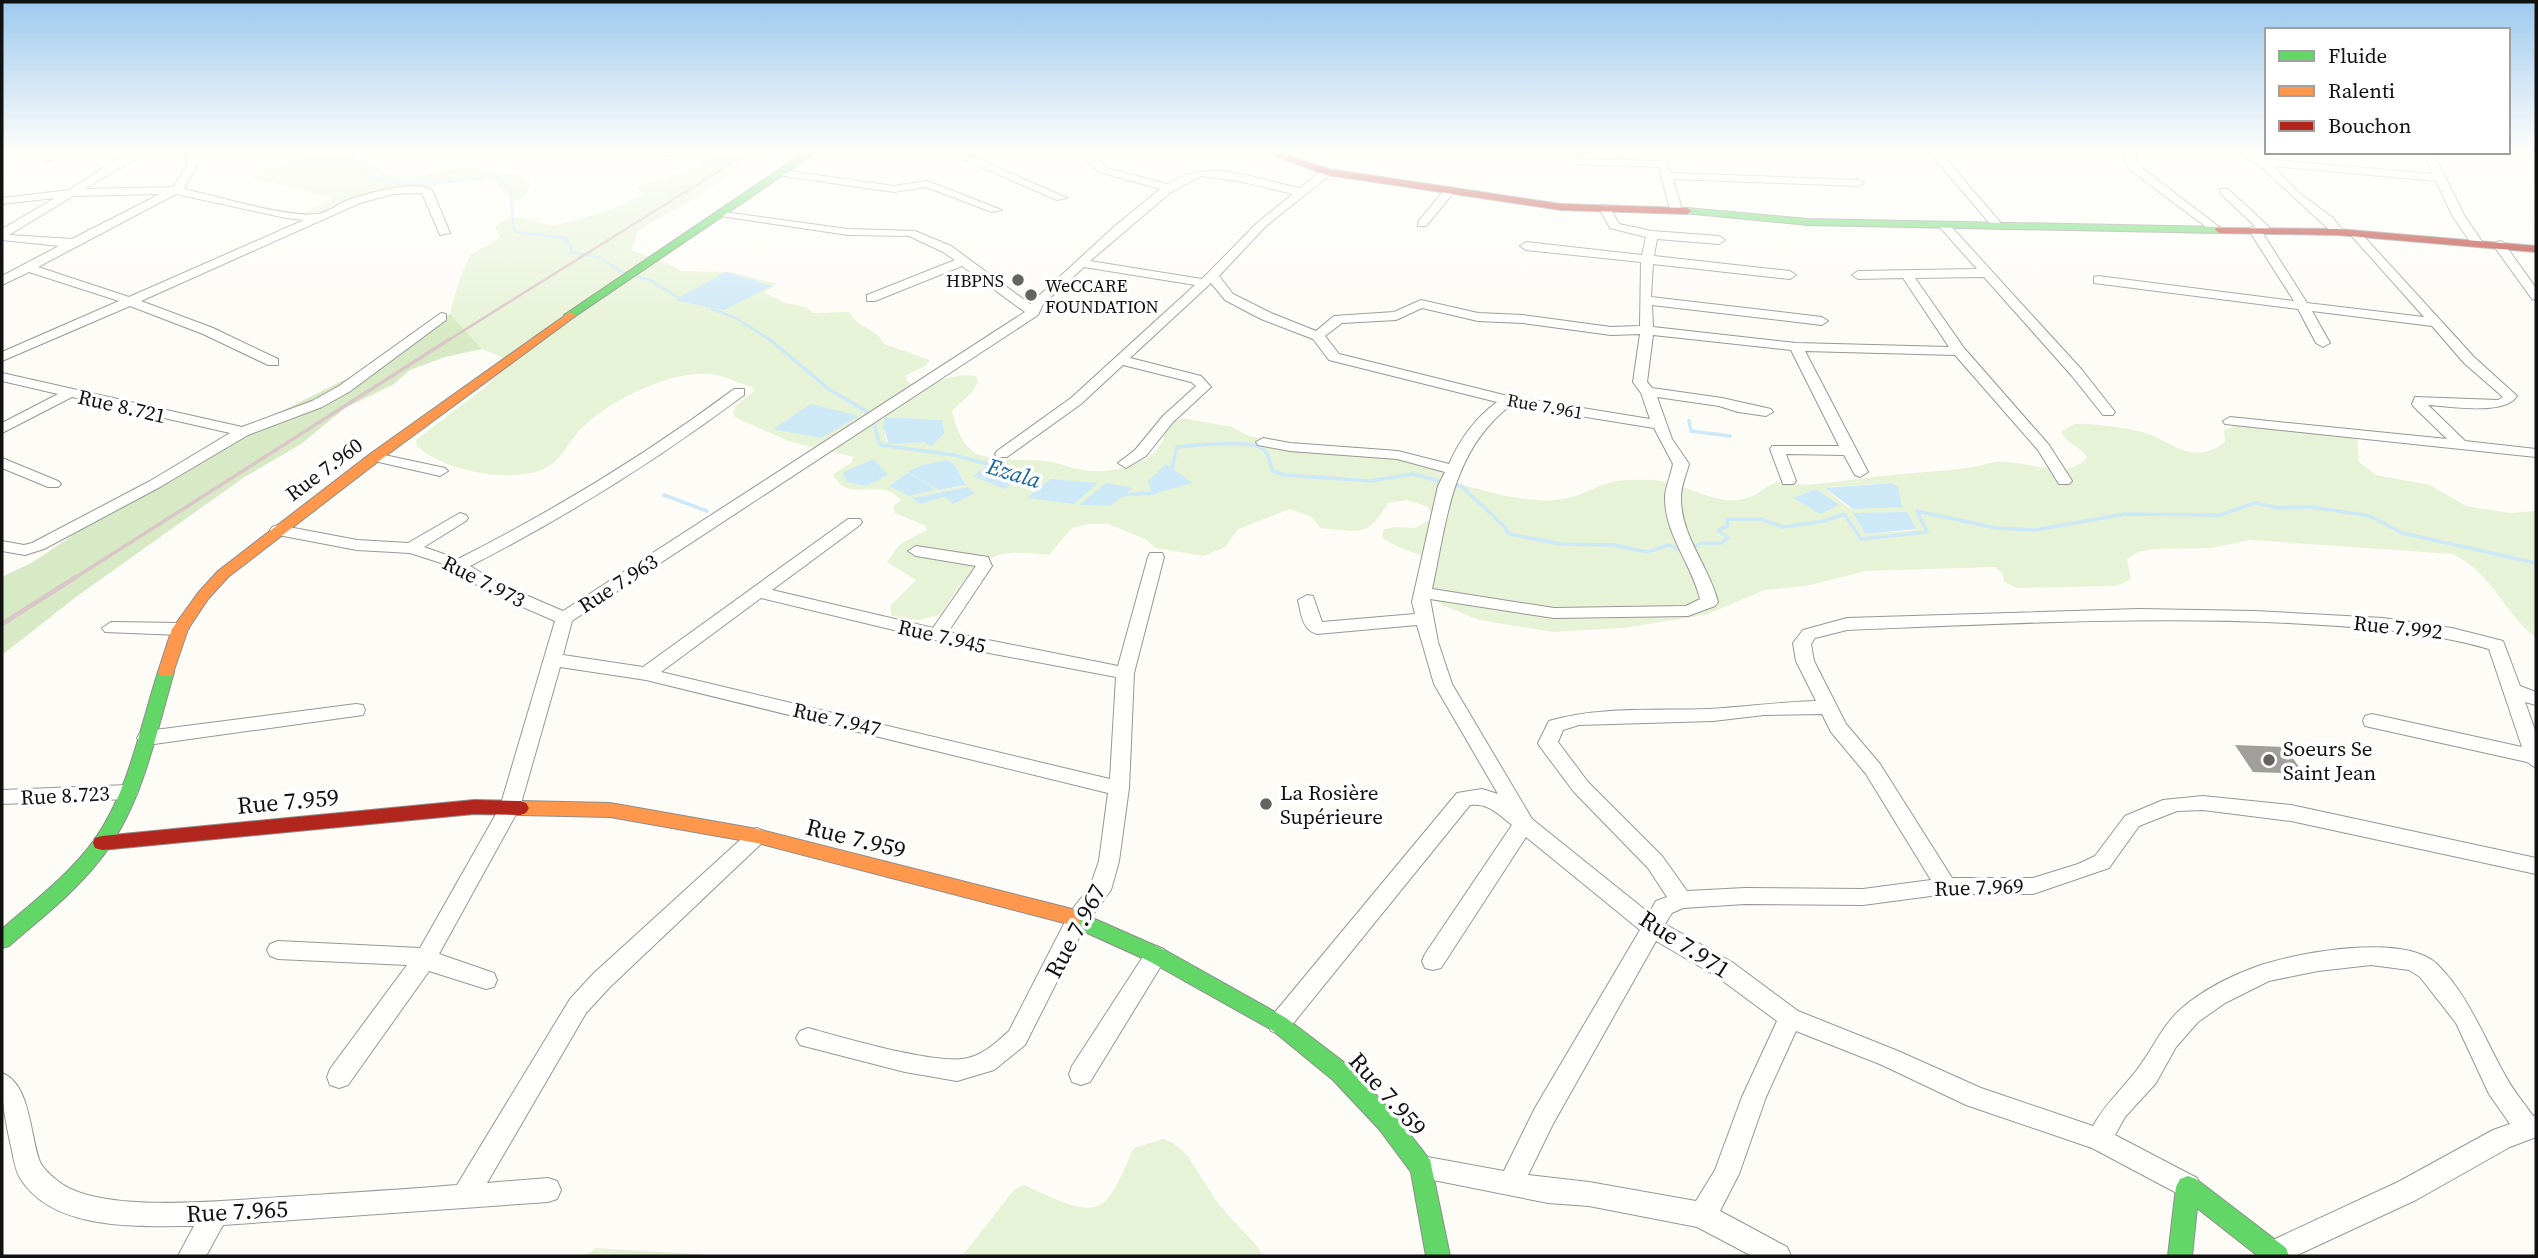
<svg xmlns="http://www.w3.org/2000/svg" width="2538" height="1258" viewBox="0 0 2538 1258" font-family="'Source Serif 4',serif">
  <rect width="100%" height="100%" fill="#fdfcf7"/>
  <path fill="#e7f3d7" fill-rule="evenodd" d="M314 152H359V156C397 188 411 176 453 170 472 168 500 172 519 175L528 179C530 192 528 198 514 201L509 193 503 194 493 179 389 190 321 215 305 213 334 198 252 177Z
    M724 152H747C742 175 667 214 645 226L638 232 631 250 667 263 681 271 730 272 777 284 764 293 786 303 806 307 813 313 849 312C861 331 875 327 884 344L930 360 925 366 905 376 909 383C931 388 951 372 976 376L978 382 973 391 952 411C955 424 960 440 971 450 984 462 1027 459 1045 461 1058 462 1069 468 1082 470 1109 475 1158 465 1165 434L1157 424 1183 418 1232 427 1249 436 1295 444 1334 449 1364 448 1411 456 1448 470 1454 482C1486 492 1535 506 1568 498 1589 493 1605 480 1628 480 1640 480 1654 479 1665 482 1686 486 1706 498 1726 500 1757 503 1762 484 1780 482 1789 482 1797 485 1806 485 1838 482 1870 477 1902 474 1932 471 1961 471 1991 463 2018 456 2069 484 2087 457 2080 446 2066 443 2061 432 2065 429 2070 425 2075 424 2092 423 2128 428 2145 433 2173 442 2194 467 2225 442L2224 430 2240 425 2251 426 2357 438 2359 462 2376 475 2430 485 2466 506 2509 513 2536 511V638C2503 612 2493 574 2453 554L2250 540 2211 548 2155 549 2138 552 2127 559 2131 579 2117 586 2017 588 2004 582 2003 574 1995 567 1866 571 1806 586 1765 590 1705 615 1623 628 1552 632 1479 620 1442 605 1433 597 1426 557C1413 553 1391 545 1382 537L1384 529 1396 527 1415 528 1432 519 1428 507 1407 500 1388 503C1367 539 1359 531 1320 528L1312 517 1290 509 1238 529 1225 547 1204 556 1155 548 1145 539 1108 524H1088L1072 528 1049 555C1037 554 1023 552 1010 553 977 555 957 589 941 614L919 620 892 616 890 608 892 604 916 580 887 562 900 544 927 530 924 525 895 513 893 506 901 500C879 475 848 506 833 474L851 463 854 457 791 442 736 418 733 413 737 405 755 390 752 387C739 383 724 376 711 374 671 370 612 399 584 426 571 437 564 457 549 466 518 486 442 471 417 446L416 440 488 385 503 368V358L482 349 450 314C452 303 465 261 471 255 480 247 491 246 500 237L495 227C514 208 531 223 551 225 564 226 634 203 643 194L638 188 641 185 691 170ZM885 417 942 420 937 440 932 445C921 439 901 443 887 442L883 427ZM954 464 966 484 963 486 939 490 907 472ZM1892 483 1898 487 1849 508 1829 492V487ZM968 487 975 493 951 502 946 497 920 504 913 498ZM1853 513H1907L1915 530 1865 534Z
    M1163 1139 1172 1142 1187 1155 1219 1205 1257 1246 1263 1256H962L1014 1190 1024 1185C1044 1193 1088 1220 1105 1201 1118 1188 1126 1164 1134 1148Z
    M596 1248 727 1256H585Z"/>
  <path fill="#d8eac5" d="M450 314 482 349 445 357 410 370 394 384 345 408 301 444 243 478 76 597 2 655V577L33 562 91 523 252 426 358 373Z"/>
  <path fill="#cde8f7" d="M726 272 772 286 724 310 674 300Z
    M811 404 859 416 821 438 773 429Z
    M885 417 942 420 944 433 932 446 924 442 889 444 883 427Z
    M874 459 888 475 866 486 847 482 843 473 846 471Z
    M948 460 954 464 966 485 939 490 907 472 922 465Z
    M993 461 1025 473 1005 489 973 476Z
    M1166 464 1193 483 1152 494 1148 481Z
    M908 473 932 487 934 490 909 496 889 486Z
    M1051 479 1098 483 1074 504 1027 498Z
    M1106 483 1133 488 1110 506 1079 505Z
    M1892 483 1898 487 1902 507 1853 509 1825 488Z
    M968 487 975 493 953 504 946 497 920 504 912 498Z
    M1816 489 1839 505 1820 514 1793 498Z
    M1907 512 1916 529 1865 534 1853 513Z"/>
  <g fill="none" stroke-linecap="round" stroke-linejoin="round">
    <path stroke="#cde8f7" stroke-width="2.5" d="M353 152C367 203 457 179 496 175 521 193 506 212 516 232L565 238 571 245V252L601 258 620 271 650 280 680 299
      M712 309 734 317 772 341"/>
    <path stroke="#cde8f7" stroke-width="3.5" d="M769 339 830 390 871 414 880 445 954 455 994 466
      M1689 421 1691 431 1730 436
      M1171 474 1177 447C1194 445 1246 441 1260 447 1269 451 1270 463 1272 471L1285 475 1370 481 1413 474 1443 482
      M1452 484 1461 486 1504 526 1509 534 1561 544 1613 545 1647 552 1669 545 1685 552 1701 543H1721L1728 538 1718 530 1728 526 1727 519H1760L1783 527 1824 521 1844 514 1861 539 1927 532 1917 511 1996 528 2035 530 2125 514 2220 515 2255 503 2279 508 2312 507 2370 516 2402 533 2536 563
      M664 495 707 511
      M1121 495 1155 493 1160 489"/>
  </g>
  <path fill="#a19f9c" d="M2235 745 2285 747 2304 774 2253 772Z"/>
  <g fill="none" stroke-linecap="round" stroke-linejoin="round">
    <g stroke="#979795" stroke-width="2">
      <path id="street" d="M59 152H79L47 161 42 158Z
        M128 152H139L132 161 85 189 173 187 187 165V152H197V165L184 189C216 196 288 218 318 214 329 212 341 202 353 198 370 193 417 179 432 190L450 233 440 235 422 193 393 194 360 203 141 301 213 328 278 359V365H268L203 334 130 306 2 361V352L119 301 29 272 2 285V276L59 246 2 240V229L55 198 2 204V198L69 190ZM160 194 72 239 9 235 73 196ZM176 194 286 218 304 220 129 297 38 267Z
        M564 152H575L570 155Z
        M654 152H684C677 157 661 157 654 152Z
        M947 152H962L1067 198 1057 200Z
        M1078 152H1089L1107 168 1167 184C1211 157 1253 179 1300 188L1323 170H1331V174L1266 226 1219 276 1233 294 1271 313 1316 331 1334 316 1394 312 1421 300 1478 313 1523 315 1611 327 1640 326 1641 262 1526 250 1520 246 1526 242 1642 255 1646 237 1610 228 1599 208 1605 205 1609 206 1619 224 1652 231 1719 236 1725 240 1719 244 1657 239 1654 256 1790 271 1796 275 1790 279 1653 264 1651 297 1822 317 1828 321 1822 325 1652 305 1653 327 1796 343 1949 347 1903 278 1858 279 1852 275 1858 271 1977 269 1937 224 1947 222 2082 370 2115 412 2113 415H2103L2072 376 1984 277 1915 278 1964 348 2049 445 2072 481 2069 484H2059L2038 450 1955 355 1805 351 1868 472 1860 477 1855 475 1844 455 1786 454 1796 481 1793 484H1783L1770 449 1772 446H1839L1791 350 1653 335 1647 382 1652 388 1722 398 1771 409 1773 412 1766 416 1738 412 1719 406 1657 397 1672 439 1689 464C1686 475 1681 486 1681 497 1680 535 1709 566 1718 602L1715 606 1688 616 1554 618 1430 599 1438 642 1452 684 1532 819 1649 913 1656 901 1667 897 1648 868 1574 792 1541 748 1538 743 1549 721C1600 706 1656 711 1709 709 1745 707 1780 702 1816 701L1796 661 1793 643 1803 630 1847 618 2139 609 2255 611 2383 618 2452 628 2503 641 2520 686 2536 692V705L2525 702 2536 733V768L2527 762 2365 726 2363 721 2365 716 2372 714 2522 747 2489 649C2424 630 2356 627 2289 623 2142 616 1994 624 1847 630L1815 638 1811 644 1814 661 1846 724 1880 764 1952 878H2033L2078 864 2095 856 2125 816 2163 800 2203 796 2291 805 2536 858V874L2291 821 2203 810 2177 811 2139 826 2109 868 2033 894H1946L1863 905 1745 904 1683 908 1672 913 1665 924 1732 962 1798 1011 1898 1051 1981 1088 2093 1126C2107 1101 2123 1089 2139 1067 2154 1047 2163 1024 2182 1008 2204 989 2235 974 2261 965 2301 952 2404 933 2437 964 2469 996 2484 1038 2506 1077 2513 1090 2524 1103 2533 1116L2536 1115V1137L2510 1147 2416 1200 2295 1256H2261L2264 1244 2398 1182 2493 1130 2510 1124 2489 1094 2456 1023 2420 977 2409 970 2371 965 2318 971 2269 981 2225 1003 2198 1022 2176 1047 2156 1083 2125 1117 2115 1135 2197 1178 2201 1187 2197 1196 2188 1199 2092 1148 1966 1105 1882 1065 1796 1031 1766 1097 1739 1174 1720 1211 1787 1247 1791 1256H1752L1697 1227 1589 1206 1548 1203 1413 1176 1409 1168 1413 1160 1422 1156 1504 1171 1535 1108 1640 930 1526 837 1441 968 1433 970 1425 968 1422 961 1425 954 1512 825C1498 814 1489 803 1470 805L1287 1031 1279 1034 1271 1031 1267 1024 1271 1017 1457 793 1482 789 1498 794 1434 684 1417 625 1317 634C1302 630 1301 613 1298 600L1307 595 1313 596 1322 622 1415 614 1412 602 1438 486 1445 472 1397 459 1290 451 1258 445 1256 442 1263 438 1290 443 1398 451 1449 464C1460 439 1475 418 1497 402L1329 360 1313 339 1261 319 1225 300 1211 283 1130 358 1201 376 1211 387 1173 422 1146 456 1126 468 1118 463 1135 450 1163 416 1196 386 1191 382 1123 365 1081 404 1007 457H997L995 454 997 451 1071 398 1195 285 1084 267 1043 304 1038 315 572 621 563 655 643 667 848 519H860L862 522 860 525 772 590 933 628 976 566 916 556 908 551 916 546 988 557 992 566 948 632 1118 666 1148 557 1150 553H1162L1164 557 1134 673 1129 788 1119 861 1111 890 1086 924 1025 1045 994 1070 957 1081 905 1072 800 1045 796 1038 800 1031 808 1028C841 1037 939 1066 968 1058 984 1054 997 1042 1009 1031L1070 912 1090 887 1099 861 1108 793 646 680 560 667 520 807 439 954 494 973 497 980 494 987 486 989 429 971 348 1085 339 1088 330 1085 327 1077 330 1069 407 965 278 959 270 956 267 950 270 944 278 941 420 948 500 807 555 621 488 592 441 563 410 553 357 550 278 535 272 533 270 530 272 527 278 525 357 540 408 543 460 513 466 515 468 518 466 521 424 547 458 559C555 510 647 454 734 389H744V395C657 460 566 517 470 566L500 584 563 611 1025 312 962 266 875 301H867V295L955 260 943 252 909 236 848 235 721 216 717 215V211L848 229 915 231 951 246 1030 304 1115 226 1160 189 1099 172ZM1201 176 1238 181 1293 194 1258 222 1202 279 1090 261 1171 192ZM1422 308 1478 321 1523 323 1611 335 1640 334 1633 382 1641 393 1650 419 1508 396 1339 354 1325 336 1342 323 1396 320ZM1511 405 1654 428 1673 464C1671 475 1666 485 1665 496 1664 534 1692 564 1700 599L1686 606 1554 608 1432 589C1447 520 1451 451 1511 405ZM761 598 989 653 1116 677 1110 779 661 672ZM1822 714 1831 732 1866 774 1931 880 1863 889 1745 888 1687 891 1662 856 1588 782 1558 742 1563 730 1579 725 1713 721 1764 715ZM1656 941 1716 976 1777 1021 1742 1097 1715 1170 1696 1201 1589 1182 1528 1175 1553 1124Z
        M1929 152H1940L2000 222V226H1992Z
        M2125 152H2135L2138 165 2218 226V230H2210L2129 169 2124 158Z
        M2238 152H2253L2264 159 2433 174 2423 152H2433L2464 215 2483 243 2473 246 2452 215 2436 181 2273 166 2299 193 2333 218 2344 232 2334 234 2261 167Z
        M2520 152H2536V158L2521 154Z
        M1576 159 1662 161 1666 162 1671 173 1859 180 1864 183 1859 186 1673 179 1682 210 1676 213 1670 210 1659 167 1572 164 1571 162Z
        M781 170 894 186 927 181 1002 210 992 212 926 187 894 192 777 175V171Z
        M1445 189 1455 191 1426 226H1418V222Z
        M2220 189H2228L2269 227V231L2262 232 2307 303 2424 317 2349 233 2359 231 2474 357 2517 396C2505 416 2450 406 2428 405L2465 441 2536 449V457L2225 424 2223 421 2230 417 2447 439 2414 407 2412 404 2415 397 2498 400 2503 397 2464 363 2432 326 2312 311 2330 343 2323 347 2316 343 2298 309 2094 283V277L2098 276 2294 301 2248 229 2255 226 2220 193Z
        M2499 241 2503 242 2536 288V300L2532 299 2493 245Z
        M441 313 446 314V320L349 392 322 407 248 435 160 487 44 549 25 555 2 551V541L24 545 32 543 150 481 230 433 72 397 2 433V423L58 394 2 381V373L242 427 312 401 339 386Z
        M375 453 445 468 448 471 440 476 370 460 368 457Z
        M2 458 58 481 61 484 58 487H48L2 468Z
        M111 622 180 623 189 629 180 635 105 632 102 628Z
        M356 704 363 705 365 710 363 715 147 745 140 743 137 738 140 733 147 731Z
        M128 785 135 787 138 792 135 797 128 799 2 804V790Z
        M757 828 764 831 767 836 764 841 610 987 586 1013 487 1183 548 1178 557 1181 561 1190 557 1199 548 1202 223 1225 206 1256H178L194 1226C140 1226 53 1232 20 1178 14 1168 13 1153 10 1142 5 1118 1 1097 2 1073 31 1084 30 1137 40 1162 43 1169 56 1180 62 1184 107 1214 228 1200 282 1197 340 1193 399 1190 457 1185L570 999 594 973 750 831Z
        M1156 946 1164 949 1167 955 1164 961 1090 1082 1081 1085 1072 1082 1069 1074 1072 1066 1148 949Z"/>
    </g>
    <g stroke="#8e8d8b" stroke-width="2">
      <path id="fast" d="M805 152H817L574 317H566L564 315Z
        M1687 208 1808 219 2220 227 2225 230 2220 233 1808 225 1683 213V209Z
        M166 667 174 672C155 737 142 807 99 861 74 893 40 919 9 946L2 948V929C34 901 70 874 95 839 129 790 140 728 158 672Z
        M1072 909 1163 949 1286 1018 1349 1066 1395 1115 1430 1160 1450 1256H1426L1411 1172 1379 1129 1333 1080 1272 1030 1149 961 1065 923 1062 917 1065 911Z
        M2188 1176 2196 1179 2286 1248 2289 1256H2258L2197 1208 2192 1256H2168L2176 1187 2180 1179Z"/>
    </g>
    <g stroke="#8e8d8b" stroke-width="2">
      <path id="slow" d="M570 312 576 315 574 317 380 460 228 577 208 599 188 629 172 676H160L158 672 172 629 198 593 218 571 370 454Z
        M520 801 610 803 757 829 1072 909 1079 911 1082 917 1079 923 1072 925 757 843 610 817 520 815 514 813 511 808 514 803Z"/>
    </g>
    <g stroke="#8e8d8b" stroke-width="2">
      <path id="jam" d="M1264 152H1279L1329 169 1561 204 1687 208 1692 211 1687 214 1561 210 1327 175Z
        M2216 228 2338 229 2536 246V252L2338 235 2220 233 2215 230Z
        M474 800 520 801 526 803 529 808 526 813 520 815 474 814 102 850 95 848 93 843 95 838 102 836Z"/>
    </g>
    <use href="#street" fill="#fffffe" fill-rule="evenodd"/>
    <use href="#fast" fill="#63d668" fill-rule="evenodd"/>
    <use href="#slow" fill="#ff974d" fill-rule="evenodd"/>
    <use href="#jam" fill="#b3261e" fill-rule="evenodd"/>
    <path stroke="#d9c6c7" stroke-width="2.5" d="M447 341 749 152"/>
    <path stroke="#d9c6c7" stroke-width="3.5" d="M73 579 450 339"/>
    <path stroke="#d9c6c7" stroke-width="4.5" d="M2 624 76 577"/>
  </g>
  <linearGradient id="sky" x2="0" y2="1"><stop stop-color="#9dc9ee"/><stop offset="0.46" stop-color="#fefefb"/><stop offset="1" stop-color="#fefefb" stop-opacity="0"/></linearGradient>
  <rect width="2538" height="328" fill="url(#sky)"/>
  <g fill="#646362" stroke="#fff" stroke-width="2.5">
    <circle cx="1018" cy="280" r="7"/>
    <circle cx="1031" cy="295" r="7"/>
    <circle cx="2269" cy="760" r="7"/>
    <circle cx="1266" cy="804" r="7"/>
  </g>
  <g text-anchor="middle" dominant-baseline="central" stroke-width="7" stroke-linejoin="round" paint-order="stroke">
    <g font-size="18" fill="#111" stroke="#fff" text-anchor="end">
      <text x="1004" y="280">HBPNS</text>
      <text x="1045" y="285" text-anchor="start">WeCCARE<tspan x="1045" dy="21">FOUNDATION</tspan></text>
    </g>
    <g font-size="18" fill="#111" stroke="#fff">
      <text transform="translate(1545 406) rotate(10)">Rue 7.961</text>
    </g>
    <g font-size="21" fill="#111" stroke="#fff">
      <text transform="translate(122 406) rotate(13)">Rue 8.721</text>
      <text transform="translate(324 469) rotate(-37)">Rue 7.960</text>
      <text transform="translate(484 581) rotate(27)">Rue 7.973</text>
      <text transform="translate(618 583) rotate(-33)">Rue 7.963</text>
      <text transform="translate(2398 627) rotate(6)">Rue 7.992</text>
      <text transform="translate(942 636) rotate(13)">Rue 7.945</text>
      <text transform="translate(837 719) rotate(13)">Rue 7.947</text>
      <text transform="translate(65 795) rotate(-3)">Rue 8.723</text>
      <text transform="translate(1979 887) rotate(-2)">Rue 7.969</text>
    </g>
    <g font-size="21" fill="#111" stroke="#fff" text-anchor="start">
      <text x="2283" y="748">Soeurs Se<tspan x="2283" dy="24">Saint Jean</tspan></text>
      <text x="1280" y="792">La Rosière<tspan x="1280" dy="24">Supérieure</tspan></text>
    </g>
    <g font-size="23" font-style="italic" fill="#1768a6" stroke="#fff">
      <text transform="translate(1014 473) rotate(17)">Ezala</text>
    </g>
    <g font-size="24" fill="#111" stroke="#fff">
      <text transform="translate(288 801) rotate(-5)">Rue 7.959</text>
      <text transform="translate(856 838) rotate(14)">Rue 7.959</text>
      <text transform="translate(1075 931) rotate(-62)">Rue 7.967</text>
      <text transform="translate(1685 944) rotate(33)">Rue 7.971</text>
      <text transform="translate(1388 1094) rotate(48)">Rue 7.959</text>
      <text transform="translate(237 1211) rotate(-3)">Rue 7.965</text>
    </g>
  </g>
  <rect width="2538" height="1258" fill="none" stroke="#111111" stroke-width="7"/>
  <rect x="2265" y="28" width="245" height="126" fill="#ffffff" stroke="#a0a0a0" stroke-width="2"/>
  <rect x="2279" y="51" width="35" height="10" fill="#63d668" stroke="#a0a0a0" stroke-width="2"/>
  <text x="2328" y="63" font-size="21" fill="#111111">Fluide</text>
  <rect x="2279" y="86" width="35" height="10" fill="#ff974d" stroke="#a0a0a0" stroke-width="2"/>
  <text x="2328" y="98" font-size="21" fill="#111111">Ralenti</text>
  <rect x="2279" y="121" width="35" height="10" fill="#b3261e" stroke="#a0a0a0" stroke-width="2"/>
  <text x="2328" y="133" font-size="21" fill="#111111">Bouchon</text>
</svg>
